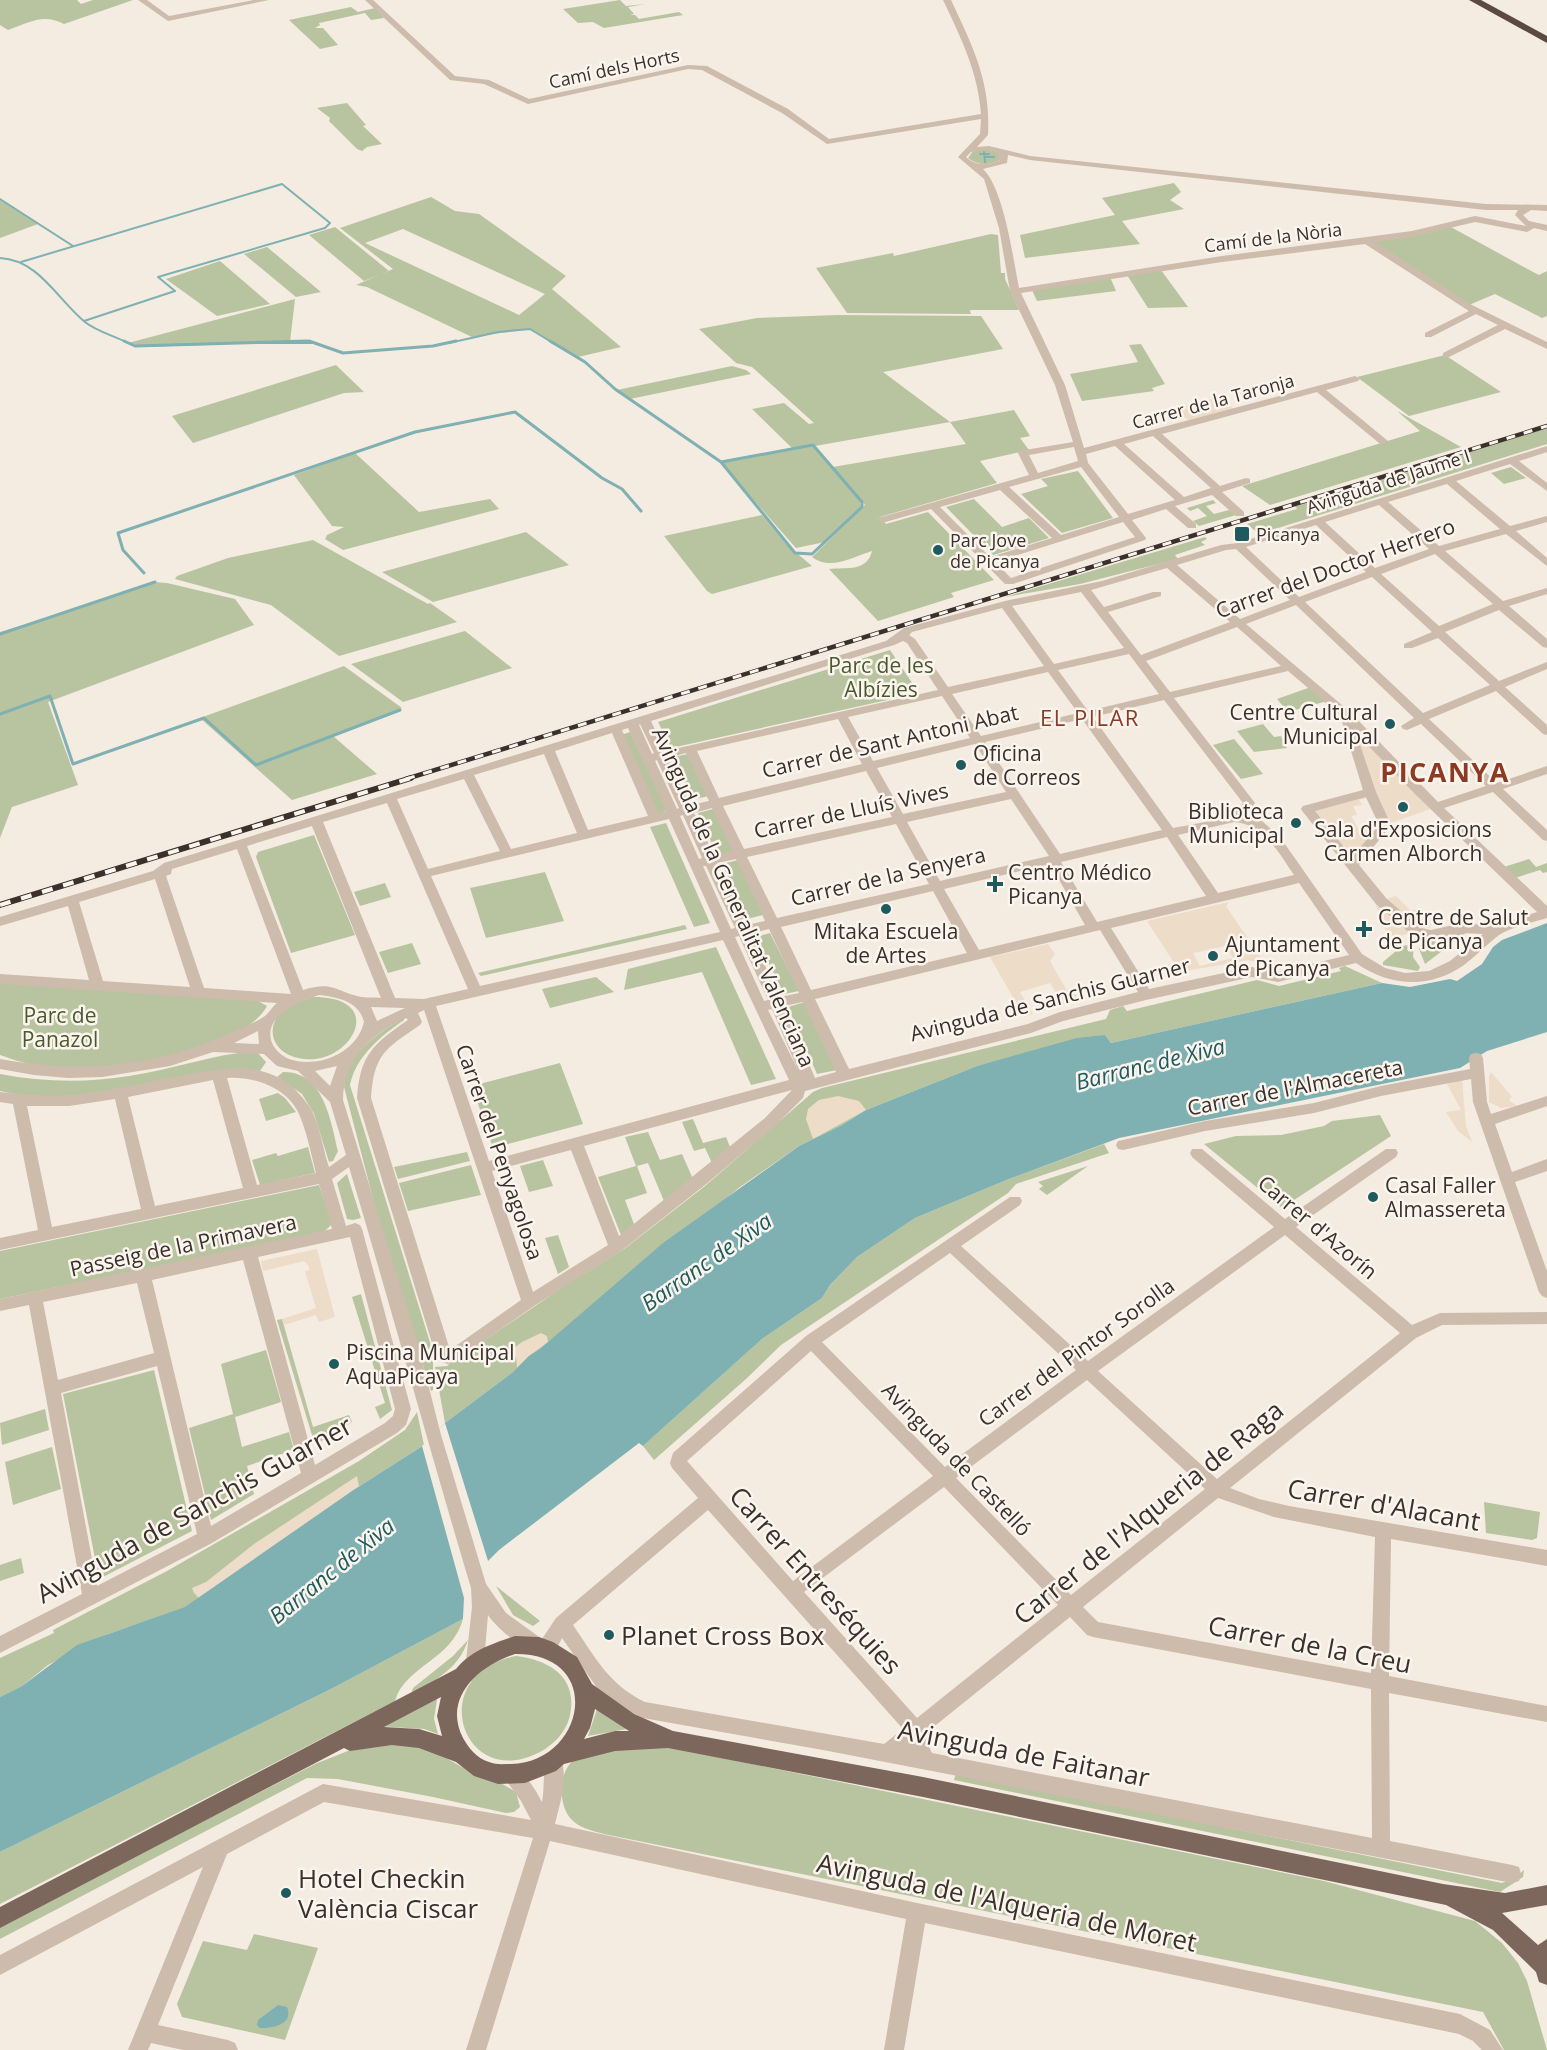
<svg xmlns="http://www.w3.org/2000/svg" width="1547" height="2050" viewBox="0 0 1547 2050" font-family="'Open Sans',sans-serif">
  <rect width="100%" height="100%" fill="#f4ebe1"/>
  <path fill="#b8c4a0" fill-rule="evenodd" d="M0 0H77L81 4 93 0H133L64 24C43 13 29 23 8 30L0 25Z
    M620 0 626 6 645 4 628 7 634 14 630 15H635L639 19 679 12 683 15 604 28 593 22 578 23 563 9Z
    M351 7 358 12 375 8 384 18 371 20 365 13 319 23 320 25 315 28H323L338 45 320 49 289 20Z
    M347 103 366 125 363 126 382 144 367 147 362 151 357 149 329 121 330 118 317 108Z
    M985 149 998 152 1001 159C991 166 978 166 968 158L973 151Z
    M1174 183 1181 192 1170 200 1184 209 1122 221 1140 244 1025 258 1020 235 1115 215 1102 198Z
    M431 197 455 211 479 214 566 276 552 289 621 347 578 357 530 329 472 337 367 287 356 285 393 269 340 228ZM403 229 545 294 519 315 365 243Z
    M0 200 38 224 0 238Z
    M1449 226 1533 272 1539 275 1547 271V316L1542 318 1495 294 1469 305 1372 242Z
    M335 227 389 271 364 281 309 235Z
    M991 234 998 235 1001 273H1005V279L1019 310H970L971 314 847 313 816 268 893 253 894 256Z
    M267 247 321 292 296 297 244 254Z
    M220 261 270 304 217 316 166 279Z
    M1161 270 1188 307 1148 308 1127 275Z
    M1110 277 1116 291 1037 301 1032 290Z
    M295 299 290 342 145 347 128 343Z
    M838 315 981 316 1003 349 883 372 950 422 1014 410 1030 436 1020 438 1029 450 980 461 997 483 880 517 886 524 928 512 994 580 951 593 954 597 878 621 829 569C847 567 867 572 872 551 853 557 830 571 812 557L865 505 859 497 861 507 825 542 796 548 720 462 793 449 752 409 784 403 809 424 814 423 752 367 736 363 699 329 757 318ZM950 422 966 444 833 467 815 446Z
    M1141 344 1165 384 1152 388 1154 391 1082 401 1070 374 1138 362 1129 345Z
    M1445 355 1501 392 1409 416 1357 377Z
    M336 365 364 392 344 393 193 443 172 416Z
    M732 366 746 370 751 374 630 399 617 390Z
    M1397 411 1461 447 1270 505 1242 486 1420 431Z
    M1547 428V444L1259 534 1247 524 1297 509 1295 506Z
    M355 453 419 512 490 499 499 509 343 550 325 539 327 535 344 527 332 526 294 475Z
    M1511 467 1526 478 1504 484 1491 473Z
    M1078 471 1113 518 1062 533 1021 494 1048 486 1041 479Z
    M974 499 1002 527 1029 518 1049 538 993 555 946 507Z
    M1213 500 1216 503 1206 506 1214 514 1229 510 1236 515 1199 526 1193 521 1207 516 1198 508 1190 511 1187 508Z
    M762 515 786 544 812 566 712 594 707 591 664 536Z
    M526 532 569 565 433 602 382 572Z
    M1205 537 1207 539 1201 542 1205 545 1175 555 1178 559 1080 584 1005 597Z
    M313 540 428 604 430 603 457 622 339 656 271 605 175 579 177 576 228 558Z
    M152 582 167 583 235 599 254 625 48 702 78 785 12 807 0 838V632L102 601Z
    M465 631 512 668 403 702 351 664Z
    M890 650 919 693 671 748 658 722Z
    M344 666 402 708 333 736 377 774 292 800 200 718Z
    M1311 687 1327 701 1288 712 1277 699Z
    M1263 724 1274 737 1281 736 1287 748 1254 752 1237 731Z
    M630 732 667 810 659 814 621 735Z
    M1234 739 1263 774 1241 779 1213 745Z
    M688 754 708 796 693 800 674 757Z
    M713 809 734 852 717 855 698 813Z
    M666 823 710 923 694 927 650 827Z
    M314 835 355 935 291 953 256 857 258 852Z
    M1529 859 1536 867 1547 863V872L1543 873 1540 870 1515 878 1504 867Z
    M738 860 763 915 747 919 722 864Z
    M545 872 564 921 486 938 470 888Z
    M385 883 391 897 360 906 354 892Z
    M685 925 687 929 481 976 478 973Z
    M1459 932H1467L1425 964 1419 949C1428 936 1444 935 1459 932Z
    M770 933 799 991 784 994 756 937Z
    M412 943 421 964 388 973 379 952Z
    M1414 944 1413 957 1420 967 1418 971 1383 965V962L1402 946Z
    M716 947 776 1079 751 1085 702 972 624 990 628 969Z
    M1345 966 1382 983 1111 1043 1105 1035 977 1066 866 1110 842 1125 799 1146 740 1187 513 1372 445 1423 435 1367 447 1366 563 1287 624 1249 705 1186 813 1092 822 1088 1106 1019 1110 1010 1123 1006 1127 1011 1257 980 1279 986 1341 971 1339 968Z
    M596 977 614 992 550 1008 542 989Z
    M0 982 256 1000 267 1006C239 1056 97 1073 44 1066 29 1065 14 1060 0 1055Z
    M312 997C397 996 343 1079 289 1055 268 1045 267 1020 287 1008 294 1003 304 1001 312 997Z
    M805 1002 837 1070 817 1074 788 1007Z
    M404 1018V1020C381 1036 356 1056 350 1085L433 1352V1390L431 1391 375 1206 344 1087C347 1054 377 1033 404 1018Z
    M256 1051 266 1062 260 1071C229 1066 204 1072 173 1078 118 1089 56 1105 0 1091V1074C42 1082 86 1083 129 1076 171 1070 213 1054 256 1051Z
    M560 1063 583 1124 493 1148 472 1086Z
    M283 1072C324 1071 331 1122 338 1151L333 1161 329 1162 314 1114 302 1094 277 1077Z
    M278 1093 285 1098 296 1112 266 1121 259 1099Z
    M1380 1115 1391 1136 1282 1208 1204 1144 1236 1136 1281 1135 1324 1126 1332 1121Z
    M693 1119 703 1143 726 1137 730 1147 712 1163 705 1148 694 1151 682 1122Z
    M648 1132 660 1160 682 1154 693 1179 664 1201 648 1163 637 1166 647 1193 625 1200 634 1224 621 1235 598 1177 636 1166 625 1137Z
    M1104 1144 1109 1153 1016 1184 1008 1193 781 1345 746 1379 654 1460 643 1446 762 1339 822 1298 830 1285 857 1257 915 1218 1009 1179Z
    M308 1147 315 1173 260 1185 252 1160 276 1153 278 1156Z
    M467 1152 470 1161 398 1179 394 1167Z
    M543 1160 553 1186 529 1192 520 1166Z
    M471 1165 481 1195 408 1211 399 1183Z
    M1088 1166 1047 1195 1039 1189 1043 1186 1038 1182Z
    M347 1174 361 1218 353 1220 347 1219 337 1183Z
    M319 1185 332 1224 324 1232 0 1299V1251Z
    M558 1235 569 1267 558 1274 545 1238Z
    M361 1294 392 1410 380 1419 375 1407 385 1403 352 1297Z
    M282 1319 313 1427 349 1415 352 1422 315 1445 277 1320Z
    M266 1350 281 1402 235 1417 242 1447 289 1432 294 1450 247 1466 254 1494 211 1520 189 1428 233 1414 221 1364Z
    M154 1370 192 1531 99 1579 63 1394Z
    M45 1409 49 1430 2 1445 0 1423Z
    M417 1412 424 1445 352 1491 185 1608 108 1634 48 1665 22 1686 0 1697V1658L54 1633 53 1630 167 1571 359 1461 405 1430Z
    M52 1447 61 1489 13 1505 5 1462Z
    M1484 1502 1540 1512 1537 1538 1532 1540 1486 1533Z
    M21 1558 24 1573 0 1581V1565Z
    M496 1586 540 1621 533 1626 513 1615Z
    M463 1619C452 1660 405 1666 395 1701L0 1904V1852L331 1689Z
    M468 1640C459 1669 435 1680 411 1695L413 1688 453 1656Z
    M516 1656C551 1660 580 1679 569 1719 565 1733 553 1745 540 1752 462 1793 423 1674 516 1656Z
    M438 1693 434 1719 438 1734 424 1729 376 1726Z
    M597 1709 627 1729 588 1736Z
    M395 1742 425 1746 481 1778 499 1782 516 1792 520 1807 514 1812 506 1813 433 1797 338 1779 307 1778 0 1939V1926L315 1764 363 1745Z
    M659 1745 1324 1881 1475 1921 1502 1943 1518 1963 1527 1981 1547 2050H1504L1483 2012 604 1834C593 1831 579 1828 571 1819 558 1805 558 1772 574 1760 591 1746 637 1747 659 1745Z
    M956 1773 1502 1883 1514 1879 1524 1870 1523 1877 1500 1892 954 1780Z
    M254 1934 318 1948 285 2040 182 2017 177 2004 203 1941 247 1950Z"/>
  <path fill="#ecdcc8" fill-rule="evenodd" d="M1220 397 1237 412 1192 423 1175 409Z
    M1345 717 1436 807 1385 825 1352 865 1307 809 1370 792ZM1366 798 1381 828 1359 830 1351 816 1357 815 1353 806 1362 805 1359 800Z
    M1396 896 1411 911 1416 910 1431 927 1389 939 1375 903Z
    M1229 902 1226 906 1266 965 1248 960 1180 972 1147 921ZM1225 946 1233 958 1200 966 1193 953Z
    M1048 944 1055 954 1050 961 1067 991 1078 996 1064 1005 1050 983 1020 992 1033 1014 1024 1017 990 957Z
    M1491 1072 1512 1097 1510 1098V1101L1517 1106 1501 1108 1489 1102V1076Z
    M1462 1080 1466 1126 1472 1142 1458 1131 1446 1112 1461 1110 1447 1084Z
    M838 1096 859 1101 866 1110 813 1139 806 1119 808 1109 819 1100Z
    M317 1249 335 1317 319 1322 316 1315 284 1325 282 1319 316 1308 305 1271 310 1270 308 1265 304 1261 263 1271 261 1261Z
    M541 1333 547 1336 548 1342 529 1356 517 1368 516 1357 510 1351 522 1342Z
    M357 1476 359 1487 199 1598 194 1593 192 1588 206 1582 254 1544Z"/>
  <path fill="#7fb0b2" d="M1547 923V1032L1487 1051 1460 1068 1119 1138 1009 1179 915 1218 857 1257 830 1285 822 1298 762 1339 643 1446 639 1443 499 1550 480 1569 464 1598 463 1619 331 1689 0 1852V1697L22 1686 77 1645 185 1607 352 1491 424 1445 445 1423 513 1372 529 1356 540 1349 663 1243 799 1146 842 1125 866 1110 977 1066 1077 1038 1105 1035 1111 1043 1382 983 1410 987 1450 979 1457 981 1482 964 1493 947 1502 940Z
    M278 2005 287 2007C294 2024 273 2029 260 2028L257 2025 258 2020Z"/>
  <path fill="#f4ebe1" d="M445 1423 489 1564 483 1570 467 1599 466 1620 462 1624 465 1607 464 1598 422 1446Z"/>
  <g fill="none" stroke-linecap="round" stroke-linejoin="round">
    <path stroke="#7fb0b2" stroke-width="2" d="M984 152 985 162
      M980 154H989
      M985 157H994
      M0 199 73 246
      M0 258C39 260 57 299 85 322 96 331 114 336 128 343
      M21 262 282 184 330 223 325 228 158 277 175 291 84 321
      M255 343H313
      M449 343 498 332 530 329 553 343"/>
    <path stroke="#7fb0b2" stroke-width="3" d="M124 341 135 346 307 341
      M309 341 343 353 433 346 456 341
      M550 341 585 362 615 389 721 462
      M813 445 862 502V507L812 554 795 553 721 462Z
      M144 573 123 550 118 533 415 432 515 412 602 478 622 489 641 511
      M0 634 155 582
      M0 714 50 696 73 764 204 718 256 765 400 710"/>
    <path fill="#cdbbac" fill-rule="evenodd" d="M138 0H147L169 16 254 0H269L168 21Z
      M365 0H373L455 76 489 80 529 99 688 65 707 66 788 109 829 139 981 114C978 72 961 38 943 0H951C973 47 991 82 988 135L977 147 989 146 1030 156 1486 204 1547 205V211L1531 210 1523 215 1529 221 1547 225V231L1534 228 1527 232 1475 222 1412 237 1375 242 1468 303 1547 342V349L1505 329 1449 357H1443V353L1498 325 1476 314 1431 337H1425V333L1469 311 1365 244 1222 262 1021 293 1065 385 1084 448 1355 376 1360 379 1358 381 1326 390 1388 441 1383 444 1379 443 1317 392 1162 434 1220 486 1246 478 1250 479V483L1222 492 1244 512V516H1236L1212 495 1175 506 1196 524V528H1188L1166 509 1132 520 1146 538 1145 540 1013 584H1005L931 509 882 523 877 520 878 518 1029 475 1018 453 1019 451 1073 442 1055 385 1010 291 999 228 984 179 958 157 980 134 981 119 827 144 782 113 702 70 688 69 528 104 484 84 450 80ZM989 150 997 152 1000 160C988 166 976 166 966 157L971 152ZM1008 155 1030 160 1486 210H1518L1515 215 1526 226 1475 216 1412 231 1222 256 1019 288C1013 258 1004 189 983 169L1007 163ZM1153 436 1211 488 1184 497 1124 444ZM1115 446 1175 500 1128 514 1088 463 1086 454ZM1074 447 1078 461 1038 473 1029 455ZM1081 467 1119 517 1061 535 1009 487ZM1000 490 1052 538 990 557 940 507ZM1123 522 1135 537 1011 578 995 562Z
      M1547 446V452L1519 461 1547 483V491L1510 464 1456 481 1510 526 1547 516V522L1516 531 1547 558V566L1506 534 1445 551 1503 601 1547 588V594L1509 606 1547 639V648L1543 647 1499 610 1445 632 1499 681 1547 662V669L1505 687 1547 725V735L1543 734 1496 691 1429 719 1497 783 1547 766V774L1503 789 1547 830V841L1543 840 1493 792 1444 808 1547 906V918C1531 923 1513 926 1499 935 1487 944 1476 956 1464 965 1430 989 1390 987 1356 963L1278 982 1252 977 1146 1000 1063 1021 1031 1033 805 1091 803 1098 775 1126 705 1185 621 1251 534 1306 450 1365 439 1361 436 1356 357 1098C360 1055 373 1044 408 1020L406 1018C372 1033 343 1060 343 1100L416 1337 441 1435 486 1584 506 1613 542 1639 556 1618 698 1498 672 1468 670 1463 673 1453 806 1336 1010 1197H1020L1022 1201 1020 1205 961 1246 1088 1361 1274 1227 1192 1157 1190 1153 1192 1149H1202L1285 1219 1386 1149H1396L1398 1153 1396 1157 1296 1227 1412 1325 1440 1313 1547 1312V1324L1442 1325 1416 1338 1230 1488 1259 1499 1289 1506 1547 1550V1566L1391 1539 1389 1676 1547 1706V1722L1389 1693 1390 1841 1512 1865 1519 1867 1521 1874 1519 1881 1512 1883 823 1750 643 1718 614 1705 600 1692 562 1638C559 1644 554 1656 546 1656 530 1656 497 1629 488 1615L484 1661 481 1667 475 1669 469 1667 466 1661 472 1607 471 1588C429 1448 391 1307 349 1167L332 1179 346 1226 355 1223 360 1225 362 1229 411 1409 406 1425 397 1433 212 1543 0 1653V1636L82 1594 29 1305 0 1311V1299L332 1229 319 1184 0 1250V1238L38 1230 13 1104 0 1102V1092C31 1096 60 1097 91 1093 120 1089 148 1082 176 1077 226 1067 275 1056 309 1106 319 1121 323 1149 329 1167L346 1155 330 1102 298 1071 277 1066 264 1054 213 1052 170 1066 102 1077 68 1078 34 1075 0 1069V1059C78 1073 146 1068 219 1038 231 1033 255 1023 265 1016 269 1013 272 1007 277 1003L0 984V974L89 980 68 906 0 926V917L153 871 164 863 886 641 904 628 1005 601 1102 581 1221 545 1238 543ZM1447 484 1500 529 1439 546 1388 502ZM1379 505 1429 549 1375 568 1325 522ZM1316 525 1366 572 1299 597 1246 547ZM1236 549 1290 600 1240 619 1177 565 1226 550ZM1435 554 1493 604 1439 626 1381 574ZM1167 568 1230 622 1141 655 1108 612 1161 596V592H1153L1104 607 1091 590ZM1372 577 1432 632 1404 644V648H1412L1438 638 1490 685 1423 713 1305 602ZM1081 592 1124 648 1054 664 1012 606ZM1296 605 1414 718 1401 726 1403 729 1407 730 1421 724 1486 786 1438 802 1349 711 1246 624ZM1002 608 1044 666 948 687 915 639 909 635 912 632ZM1237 627 1281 666 1170 692 1146 661ZM903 641 907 643 938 690 665 751 651 721 894 645ZM1129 654 1159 694 1088 711 1058 670ZM1288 671 1340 715 1363 790 1303 806 1301 809 1303 812 1376 904 1411 934 1431 940 1462 933 1483 934 1450 961 1429 971 1405 973 1385 968 1362 954 1280 837 1262 821 1247 816 1255 803 1174 698ZM1048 672 1078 713 981 736 952 694ZM942 696 970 738 873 761 848 717ZM1164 700 1243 803C1234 820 1192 824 1173 828L1093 717ZM838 719 862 764 719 798 697 751ZM1082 719 1162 830 1060 854 985 742ZM640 724 654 753 652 754 639 725ZM628 728 666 811 659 813 622 730ZM612 733 648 816 588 830 555 751ZM1356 733 1415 794 1537 912 1495 926 1462 923 1431 930 1420 928 1386 898 1359 865 1391 825 1376 792ZM975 744 1006 792 903 814 877 768ZM686 753 709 801 690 805 668 758ZM544 754 577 833 511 849 474 775ZM657 760 679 808 677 809 655 761ZM866 771 892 817 744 849 723 806ZM464 779 500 851 428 869 397 799ZM1366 797 1379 825 1352 857 1315 811ZM1011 799 1049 856 940 881 907 822ZM387 803 468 989 424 999 395 998 323 822ZM712 808 732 851 714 855 694 813ZM683 815 702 858 699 859 680 816ZM669 819 720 932 480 986 431 876ZM1234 822C1264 824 1279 853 1294 875L1218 893 1178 835ZM896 824 929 884 777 918 747 857ZM312 826 381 998C375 997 368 998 362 997 336 992 333 980 303 990L247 846ZM1167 837 1206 896 1097 922 1061 862ZM237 849 291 994 204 988 166 876 171 874 172 869ZM736 859 765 921 746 925 717 863ZM1050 864 1085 925 979 950 944 889ZM703 866H706L735 928 731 929ZM155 879 190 987 103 981 79 902ZM1299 883 1349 955 1278 972 1252 967 1149 989 1111 928ZM933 891 967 953 811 990 781 927ZM769 929 799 993 780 997 750 934ZM1100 930 1138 992 1060 1012 1028 1024 849 1069 815 999ZM739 936 768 1000 764 1001 735 937ZM723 940 789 1080 489 1161 436 1006ZM319 995C337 997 359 1001 364 1022 357 1053 318 1069 289 1059 282 1056 275 1050 272 1043 262 1016 299 1002 319 995ZM803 1002 836 1072 815 1078 784 1006ZM371 1007 405 1008 377 1021ZM772 1009 798 1070 768 1010ZM424 1010 521 1300 450 1350 371 1098C374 1054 385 1049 420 1025L422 1022 418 1013ZM258 1031 259 1044 234 1043ZM337 1066 330 1086 315 1071ZM227 1078C253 1076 287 1087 299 1114 307 1132 311 1154 316 1173L257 1185ZM213 1080 243 1188 155 1206 128 1097ZM792 1090 765 1118 619 1236 584 1146ZM115 1099 141 1209 52 1227 27 1106H69ZM571 1150 608 1245 533 1292 492 1171ZM1285 1235 1400 1333 1217 1479 1098 1371ZM350 1237 395 1409 393 1416 385 1423 315 1465 258 1257ZM950 1253 1076 1370 945 1467 822 1342ZM243 1260 301 1473 211 1526 152 1280ZM137 1283 154 1353 58 1380 43 1302ZM811 1351 933 1476 793 1581 687 1461ZM157 1366 197 1534 97 1586 61 1393ZM1087 1380 1205 1489 1071 1595 956 1478ZM944 1487 1058 1605 917 1718 804 1592ZM1218 1498 1274 1517 1375 1537 1371 1673 1098 1622 1083 1607ZM708 1510 903 1729 884 1744 645 1702C609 1685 595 1657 573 1625ZM1070 1617 1087 1635 1093 1637 1371 1689 1372 1838 932 1753 927 1743 926 1733Z
      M1476 1053 1481 1054 1483 1058 1487 1102 1491 1114 1547 1096V1106L1495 1124 1512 1172 1547 1159V1171L1515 1182 1547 1271V1298L1542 1296 1539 1292 1473 1102 1471 1079 1381 1096 1314 1113 1205 1131 1123 1150 1118 1149 1116 1145 1118 1141 1123 1140 1205 1121 1314 1103 1381 1086 1470 1069 1469 1058 1471 1054Z
      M554 1753 560 1756C569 1777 560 1803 555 1824L917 1903 1460 2014 1490 2030 1503 2050H1482L1473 2041 1459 2034 925 1923 904 2050H884L906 1919 550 1841 486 2050H466L533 1838 324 1802 227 1854 158 2025 228 2040 235 2043 238 2050H183L151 2043 148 2050H128L203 1867 0 1975V1955L323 1784 531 1820 521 1801 503 1776 506 1770 512 1767C526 1773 535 1789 542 1802 545 1787 542 1769 548 1756Z"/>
    <path fill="#7d675c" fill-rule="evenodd" d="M515 1636 539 1637 553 1642 577 1657 592 1684 634 1714 673 1731 923 1777 1443 1884 1505 1893 1547 1885V1905L1502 1913 1538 1945 1547 1939V1985L1539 1982 1536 1972 1493 1930 1446 1905 923 1797 668 1748 615 1751 564 1764 556 1771 525 1783 498 1784 474 1776 456 1762 419 1748 392 1745 350 1751 344 1748 0 1928V1907L456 1669C471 1650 494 1643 515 1636ZM515 1654C605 1653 586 1762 511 1764 503 1764 496 1765 489 1762 476 1758 469 1748 463 1738 442 1697 480 1665 515 1654ZM441 1697 437 1716 442 1736 419 1729 384 1727ZM595 1709 629 1731H615L584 1739 590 1728Z"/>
    <path fill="#5c4a42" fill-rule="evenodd" d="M1469 0H1481L1547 36V43Z"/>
    <g stroke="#3b302b" stroke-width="4.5">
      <path id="rail-far1" d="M406 779 1547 426"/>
    </g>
    <g stroke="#3b302b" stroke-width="6">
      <path id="rail" d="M0 905 411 778"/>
    </g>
    <use href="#rail-far1" stroke="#fbf5ee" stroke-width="3" stroke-dasharray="9" stroke-linecap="butt"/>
    <use href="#rail" stroke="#fbf5ee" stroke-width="4" stroke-dasharray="11" stroke-linecap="butt"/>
  </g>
  <g fill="#1f5a5e" stroke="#fbf5ee" stroke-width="2">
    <rect x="1234" y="526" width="16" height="16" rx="3"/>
    <circle cx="938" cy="550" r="6"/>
    <circle cx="1390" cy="724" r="6"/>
    <circle cx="961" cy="765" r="6"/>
    <circle cx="1403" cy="807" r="6"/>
    <circle cx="1296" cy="823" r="6"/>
    <path d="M992 875h6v6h6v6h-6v6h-6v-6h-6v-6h6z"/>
    <circle cx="886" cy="909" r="6"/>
    <path d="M1361 920h6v6h6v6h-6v6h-6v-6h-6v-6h6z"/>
    <circle cx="1213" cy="956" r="6"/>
    <circle cx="1373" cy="1197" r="6"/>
    <circle cx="334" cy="1364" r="6"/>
    <circle cx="609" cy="1635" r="6"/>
    <circle cx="286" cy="1893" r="6"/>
  </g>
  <g text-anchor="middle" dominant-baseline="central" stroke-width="5" stroke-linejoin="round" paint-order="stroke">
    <g font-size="18" fill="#3b302b" stroke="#fbf5ee">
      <text transform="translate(614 68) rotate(-12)">Camí dels Horts</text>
      <text transform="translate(1273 237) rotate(-7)">Camí de la Nòria</text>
      <text transform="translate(1213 401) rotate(-15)">Carrer de la Taronja</text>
      <text transform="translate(1388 481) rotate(-18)">Avinguda de Jaume I</text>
    </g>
    <g font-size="18" fill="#3b302b" stroke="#fbf5ee" text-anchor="start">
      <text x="1256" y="534">Picanya</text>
      <text x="950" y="540">Parc Jove<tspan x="950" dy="21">de Picanya</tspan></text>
    </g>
    <g font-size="21" fill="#3b302b" stroke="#fbf5ee">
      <text transform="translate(1335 568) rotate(-20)">Carrer del Doctor Herrero</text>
      <text transform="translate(890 741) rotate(-13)">Carrer de Sant Antoni Abat</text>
      <text transform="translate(851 810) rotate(-12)">Carrer de Lluís Vives</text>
      <text transform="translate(888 876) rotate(-13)">Carrer de la Senyera</text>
      <text transform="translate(734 897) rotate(66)">Avinguda de la Generalitat Valenciana</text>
      <text transform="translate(1050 999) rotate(-14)">Avinguda de Sanchis Guarner</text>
      <text transform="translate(1295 1087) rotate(-11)">Carrer de l'Almacereta</text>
      <text transform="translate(500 1152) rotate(71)">Carrer del Penyagolosa</text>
      <text transform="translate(1318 1227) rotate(40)">Carrer d'Azorín</text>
      <text transform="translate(183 1245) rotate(-12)">Passeig de la Primavera</text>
      <text transform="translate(1076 1352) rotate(-36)">Carrer del Pintor Sorolla</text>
      <text transform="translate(957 1459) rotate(46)">Avinguda de Castelló</text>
    </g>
    <g font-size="21" fill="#4a5a2e" stroke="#fbf5ee">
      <text x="881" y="665">Parc de les<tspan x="881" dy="24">Albízies</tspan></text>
      <text x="60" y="1015">Parc de<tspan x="60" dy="24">Panazol</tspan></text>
    </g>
    <g font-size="21" fill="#3b302b" stroke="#fbf5ee" text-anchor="start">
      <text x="1378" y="712" text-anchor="end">Centre Cultural<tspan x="1378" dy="24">Municipal</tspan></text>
      <text x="973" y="753">Oficina<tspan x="973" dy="24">de Correos</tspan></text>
      <text x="1284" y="811" text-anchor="end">Biblioteca<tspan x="1284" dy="24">Municipal</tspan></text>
      <text x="1403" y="829" text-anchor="middle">Sala d'Exposicions<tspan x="1403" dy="24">Carmen Alborch</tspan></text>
      <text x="1008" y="872">Centro Médico<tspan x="1008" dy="24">Picanya</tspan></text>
      <text x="1378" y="917">Centre de Salut<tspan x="1378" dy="24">de Picanya</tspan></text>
      <text x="886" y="931" text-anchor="middle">Mitaka Escuela<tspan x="886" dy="24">de Artes</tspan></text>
      <text x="1225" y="944">Ajuntament<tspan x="1225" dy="24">de Picanya</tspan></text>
      <text x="1385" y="1185">Casal Faller<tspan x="1385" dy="24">Almassereta</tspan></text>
      <text x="346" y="1352">Piscina Municipal<tspan x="346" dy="24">AquaPicaya</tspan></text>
    </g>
    <g font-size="22" letter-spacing="1.5" fill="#8c3b22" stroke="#fbf5ee">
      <text x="1090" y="717">EL PILAR</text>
    </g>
    <g font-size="22" font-style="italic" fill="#1f5a5e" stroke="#fbf5ee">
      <text transform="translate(1150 1063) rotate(-14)">Barranc de Xiva</text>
      <text transform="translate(706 1261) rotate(-35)">Barranc de Xiva</text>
      <text transform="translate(331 1570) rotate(-39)">Barranc de Xiva</text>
    </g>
    <g font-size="26" fill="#3b302b" stroke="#fbf5ee">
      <text transform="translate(1384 1504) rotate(10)">Carrer d'Alacant</text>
      <text transform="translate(194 1509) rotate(-29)">Avinguda de Sanchis Guarner</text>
      <text transform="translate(1148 1512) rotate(-39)">Carrer de l'Alqueria de Raga</text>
      <text transform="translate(816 1580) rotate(48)">Carrer Entreséquies</text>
      <text transform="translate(1310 1644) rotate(11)">Carrer de la Creu</text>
      <text transform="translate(1024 1753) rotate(11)">Avinguda de Faitanar</text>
      <text transform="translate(1007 1902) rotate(12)">Avinguda de l'Alqueria de Moret</text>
    </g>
    <g font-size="26" fill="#3b302b" stroke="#fbf5ee" text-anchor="start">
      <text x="621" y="1635">Planet Cross Box</text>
      <text x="298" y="1878">Hotel Checkin<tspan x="298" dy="30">València Ciscar</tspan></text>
    </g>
    <g font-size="27" font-weight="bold" letter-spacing="1.5" fill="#8c3b22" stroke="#fbf5ee">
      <text x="1445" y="771">PICANYA</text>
    </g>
  </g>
</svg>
